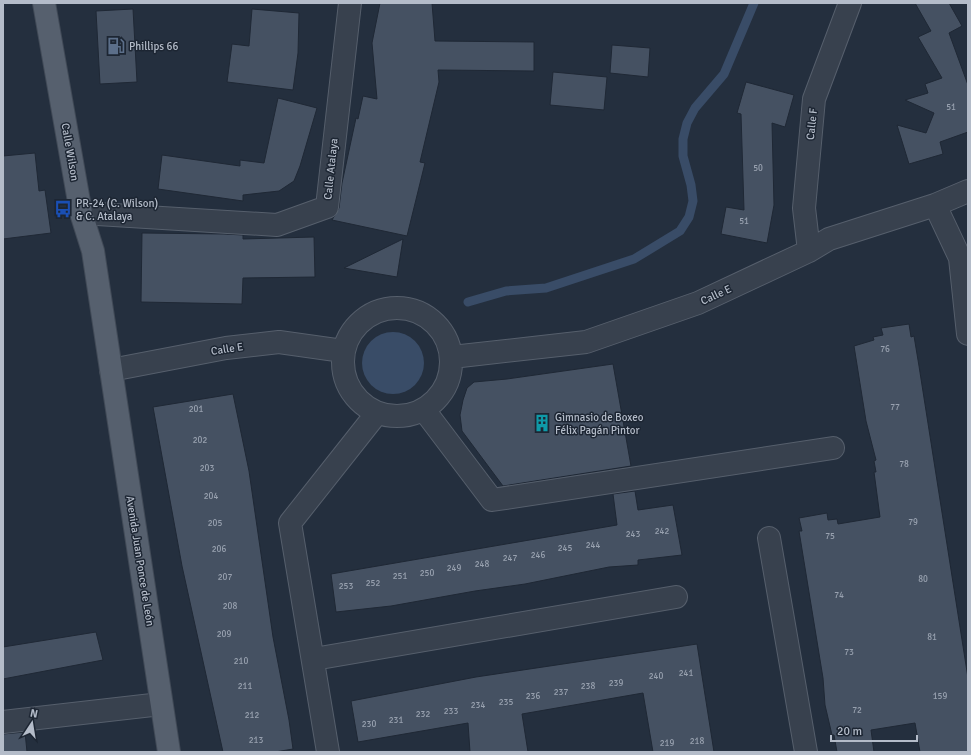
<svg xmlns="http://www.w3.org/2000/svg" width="971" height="755" viewBox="0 0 971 755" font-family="Signika,sans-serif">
  <rect width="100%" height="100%" fill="#242f3e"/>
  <path fill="#394c67" d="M362 363a31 31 0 1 1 62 0a31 31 0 1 1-62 0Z"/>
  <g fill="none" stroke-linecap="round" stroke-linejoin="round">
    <path stroke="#394c67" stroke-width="9" d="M468 302 506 291 546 288 634 259 680 231 689 217 693 201 691 185 683 156V139L687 123 695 108 724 74 754 3"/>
  </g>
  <path fill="#455162" stroke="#1f2835" d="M380 3H432L435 41 534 42V71L438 70 439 82 420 162 425 163 407 236 332 220 339 208 342 183 356 118 358 119 363 96 377 99 372 43Z
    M915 3H949L962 26 949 33 968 85V132L940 142 943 154 909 164 897 125 926 133 934 113 905 100 928 93 925 84 942 78 918 37 931 31Z
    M133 9 137 82 100 84 96 11Z
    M252 9 299 13 298 53 293 90 227 82 232 44 249 46Z
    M612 45 650 48 648 77 610 73Z
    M553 72 607 77 604 110 550 105Z
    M746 82 794 95 785 127 772 123 774 205 767 243 721 234 726 207 744 210 741 114 737 113Z
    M278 98 317 108 300 166 294 181 279 191 243 195V201L158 189 162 155 240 166V160L264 163Z
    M35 153 39 191 45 190 51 233 3 239V156Z
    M142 233 224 234 243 235V239L314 237 315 277 243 278 242 304 141 302Z
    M403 239 397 277 344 268Z
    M909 324 911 337 914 336 919 366 968 678V752H920L915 723 871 730 874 752H837L834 735H832L825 705 823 678 799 531H802L799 518 827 513 828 520 837 519 838 524 880 517 874 472H876L874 461 876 460 866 421 854 346 874 340 873 337 883 335 881 328Z
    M613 364 631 466 503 486 462 431 460 415 463 400 467 388 474 382 507 379Z
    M233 394 249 471 273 637 289 720 293 749 275 752H223L182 566 153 407Z
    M635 491 638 510 673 505 682 555 638 560V565L609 567 525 584 475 591 391 606 336 612 331 574 617 525 613 494Z
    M96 632 103 660 3 679V647Z
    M697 644 714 752H653L643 693 522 714 528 752H470L468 723 358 742 351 701 476 677Z
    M25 732 27 752H3V734Z"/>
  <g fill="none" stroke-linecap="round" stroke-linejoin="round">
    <g stroke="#565f6c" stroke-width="24">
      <path id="minor" d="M935 205 960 258 968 334
        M81 213 277 225 327 207 350 3
        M809 251 804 208 814 99 850 3
        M343 362a54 54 0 1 1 108 0a54 54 0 1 1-108 0Z
        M452 357 586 342 698 303 809 251 829 239 935 205 968 191
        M111 370 226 348 279 342 343 351
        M424 410 492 500 833 448
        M769 538 806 752
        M314 659 676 597
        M3 722 161 704
        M328 752 290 523 377 413"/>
    </g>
    <g stroke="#414a57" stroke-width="24">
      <path id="major" d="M44 3 81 213 93 251 169 752"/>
    </g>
    <use href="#minor" stroke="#38414e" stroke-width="22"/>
    <use href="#major" stroke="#56606e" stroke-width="22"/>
  </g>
  <defs>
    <g id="fuel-bare" transform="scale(1.38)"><path d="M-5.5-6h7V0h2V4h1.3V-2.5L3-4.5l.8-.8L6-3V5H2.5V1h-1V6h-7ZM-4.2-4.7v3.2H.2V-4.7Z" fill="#5c6f8a" stroke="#1d2633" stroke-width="2.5" paint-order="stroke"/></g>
    <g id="bus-bare" transform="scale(1.38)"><path d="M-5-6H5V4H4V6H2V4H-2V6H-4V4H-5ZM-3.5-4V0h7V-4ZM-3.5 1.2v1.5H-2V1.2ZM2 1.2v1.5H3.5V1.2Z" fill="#1a4fb4" stroke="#1d2633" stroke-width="2.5" paint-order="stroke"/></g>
    <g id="building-bare" transform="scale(1.38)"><path d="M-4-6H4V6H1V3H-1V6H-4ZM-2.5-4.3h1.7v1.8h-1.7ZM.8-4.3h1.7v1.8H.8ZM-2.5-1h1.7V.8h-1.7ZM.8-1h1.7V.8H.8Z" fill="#0f9aa8" stroke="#1d2633" stroke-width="2.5" paint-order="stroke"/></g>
  </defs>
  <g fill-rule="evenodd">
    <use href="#fuel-bare" x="116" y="46"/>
    <use href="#bus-bare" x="63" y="209"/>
    <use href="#building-bare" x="542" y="423"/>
  </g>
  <g text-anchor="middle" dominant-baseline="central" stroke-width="3" stroke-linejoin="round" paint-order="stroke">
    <g font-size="9" fill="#98a1af">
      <text x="951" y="107">51</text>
      <text x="758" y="168">50</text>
      <text x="744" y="221">51</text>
      <text x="885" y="349">76</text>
      <text x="895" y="407">77</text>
      <text x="196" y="409">201</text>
      <text x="200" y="440">202</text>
      <text x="904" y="464">78</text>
      <text x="207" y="468">203</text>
      <text x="211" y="496">204</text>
      <text x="913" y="522">79</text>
      <text x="215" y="523">205</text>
      <text x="662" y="531">242</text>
      <text x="633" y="534">243</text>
      <text x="830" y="536">75</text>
      <text x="593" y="545">244</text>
      <text x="565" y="548">245</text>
      <text x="219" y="549">206</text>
      <text x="538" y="555">246</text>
      <text x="510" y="558">247</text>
      <text x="482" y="564">248</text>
      <text x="454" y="568">249</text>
      <text x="427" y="573">250</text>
      <text x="400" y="576">251</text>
      <text x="225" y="577">207</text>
      <text x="923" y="579">80</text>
      <text x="373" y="583">252</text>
      <text x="346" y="586">253</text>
      <text x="839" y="595">74</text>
      <text x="230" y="606">208</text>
      <text x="224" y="634">209</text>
      <text x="932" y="637">81</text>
      <text x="849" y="652">73</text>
      <text x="241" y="661">210</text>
      <text x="686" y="673">241</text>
      <text x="656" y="676">240</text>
      <text x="616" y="683">239</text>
      <text x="245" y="686">211</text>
      <text x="588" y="686">238</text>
      <text x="561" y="692">237</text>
      <text x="533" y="696">236</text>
      <text x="940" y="696">159</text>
      <text x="506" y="702">235</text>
      <text x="478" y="705">234</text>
      <text x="857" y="710">72</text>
      <text x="451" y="711">233</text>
      <text x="423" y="714">232</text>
      <text x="252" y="715">212</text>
      <text x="396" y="720">231</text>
      <text x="369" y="724">230</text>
      <text x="256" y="740">213</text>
      <text x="697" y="741">218</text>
      <text x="667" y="743">219</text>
    </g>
    <g font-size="11" fill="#b4bcc9" stroke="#1d2633" text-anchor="start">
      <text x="129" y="46">Phillips 66</text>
      <text x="76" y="203">PR-24 (C. Wilson)<tspan x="76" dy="13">&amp; C. Atalaya</tspan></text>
      <text x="555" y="417">Gimnasio de Boxeo<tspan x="555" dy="13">Félix Pagán Pintor</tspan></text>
    </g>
    <g font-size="11" fill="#b4bcc9" stroke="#1d2633">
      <text transform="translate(812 124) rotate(-84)">Calle F</text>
      <text transform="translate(70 152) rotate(80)">Calle Wilson</text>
      <text transform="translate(331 169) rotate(-84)">Calle Atalaya</text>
      <text transform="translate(716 295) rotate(-25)">Calle E</text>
      <text transform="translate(227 349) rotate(-9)">Calle E</text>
      <text transform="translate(140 561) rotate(81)">Avenida Juan Ponce de León</text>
    </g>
  </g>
  <rect width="971" height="755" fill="none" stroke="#b4bcc9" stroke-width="8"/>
  <g transform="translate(32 723) rotate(12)" stroke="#1d2633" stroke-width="3" paint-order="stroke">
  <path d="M0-3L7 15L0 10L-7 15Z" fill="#b4bcc9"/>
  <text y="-6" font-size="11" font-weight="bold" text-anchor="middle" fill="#b4bcc9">N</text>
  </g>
  <path d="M831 735v6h86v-6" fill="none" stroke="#b4bcc9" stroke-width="2"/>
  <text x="837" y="735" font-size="12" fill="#b4bcc9" stroke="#1d2633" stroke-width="3" paint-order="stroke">20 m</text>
</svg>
